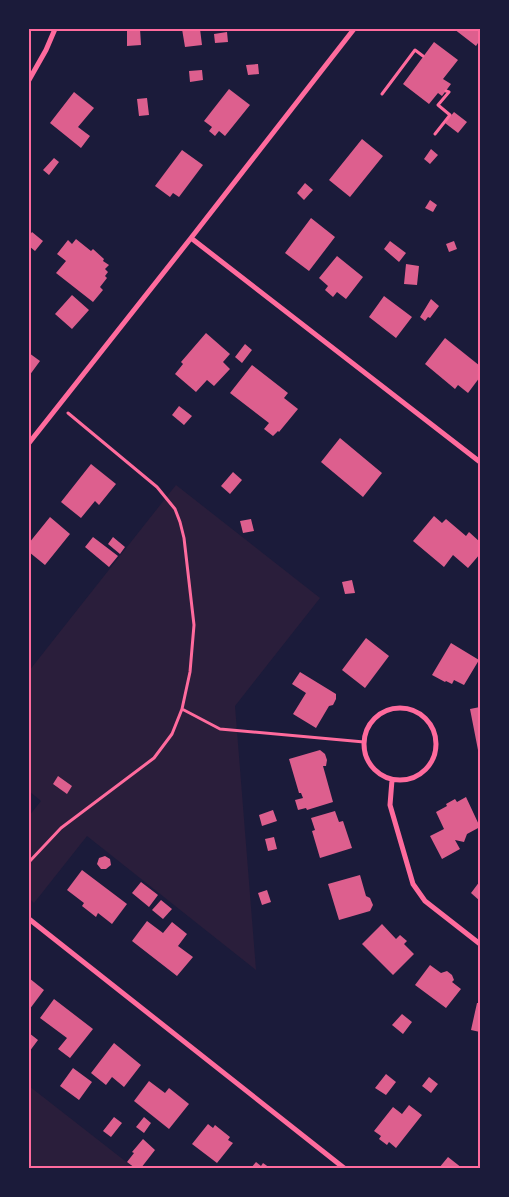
<svg xmlns="http://www.w3.org/2000/svg" width="509" height="1197" viewBox="0 0 509 1197" font-family="'Varela Round',sans-serif">
  <rect width="100%" height="100%" fill="#1b1b3a"/>
  <path fill="#2a1e3b" d="M176 485 320 598 235 706 256 970 87 836 34 903 29 898V816L41 801 29 791V671Z
    M29 1086 134 1168H29Z"/>
  <path fill="#dd5f8e" d="M127 29H140L141 45 127 46Z
    M182 29H200L202 45 185 47Z
    M454 29H480V40L476 46Z
    M227 32 228 42 215 43 214 34Z
    M434 42 458 60 443 79 451 84 442 96 438 93 429 104 403 84Z
    M258 64 259 74 248 75 246 65Z
    M202 70 203 80 190 82 189 71Z
    M229 89 250 105 225 136 219 131 215 136 209 131 212 127 204 121Z
    M74 92 94 108 78 127 90 136 81 148 50 123Z
    M147 98 149 115 139 116 137 99Z
    M454 112 467 122 458 133 445 123Z
    M362 139 383 156 350 197 329 180Z
    M431 149 438 155 430 164 424 159Z
    M182 150 203 165 179 197 173 193 170 197 155 186Z
    M54 158 59 162 49 175 43 170Z
    M305 183 313 190 304 200 297 193Z
    M430 200 437 205 433 212 425 208Z
    M311 218 335 237 309 271 285 253Z
    M32 232 43 241 35 251 29 246V236Z
    M76 239 91 251 93 249 104 259 103 261 109 265 105 269 108 272 105 276 107 278 100 287 103 290 93 302 56 273 66 261 57 254 68 240 72 244Z
    M390 241 406 253 399 262 384 249Z
    M454 241 457 249 449 252 446 244Z
    M337 256 363 277 346 299 337 292 333 297 325 290 328 286 319 278Z
    M406 264 419 266 417 285 404 284Z
    M72 295 89 310 72 329 55 314Z
    M384 296 412 317 396 338 369 317Z
    M431 299 439 306 430 318 428 317 425 321 420 317Z
    M206 333 230 354 223 362 230 369 214 386 207 380 196 392 175 374 183 364 181 362Z
    M445 338 480 366V377L468 393 458 385 455 389 425 364Z
    M245 344 252 350 242 363 235 357Z
    M29 353 40 361 29 376Z
    M252 365 288 393 284 398 298 409 279 432 278 431 273 436 264 429 269 423 230 393Z
    M179 406 192 416 184 425 172 415Z
    M340 438 382 473 363 497 321 462Z
    M91 464 116 484 99 505 95 501 81 518 61 502Z
    M233 472 242 480 230 494 221 486Z
    M434 516 442 523 446 519 466 536 469 532 480 542V554L468 568 453 555 444 567 413 541Z
    M50 517 70 534 45 565 29 552V543Z
    M251 519 254 531 243 533 240 521Z
    M93 537 118 556 109 567 85 547Z
    M113 537 125 547 120 554 108 544Z
    M352 580 355 593 345 594 342 582Z
    M366 638 389 656 365 688 342 670Z
    M451 643 479 660 464 685 454 680 452 684 446 681 445 682 432 675Z
    M300 672 336 694V699L333 705 329 706 316 728 293 714 306 693 292 684Z
    M480 707V750H478L470 709Z
    M320 750 325 754 327 760 326 766H323L333 802 307 810 306 808 298 810 295 800 303 798 301 793H299L289 759Z
    M58 776 72 786 67 794 53 784Z
    M466 797 480 827 467 834 464 842 455 840 460 849 442 859 430 836 444 829 436 812 447 806 446 804 455 799 457 802Z
    M273 810 277 821 262 826 259 815Z
    M335 811 339 822 343 821 352 848 320 858 312 831 315 830 311 818Z
    M274 837 277 849 268 851 265 839Z
    M105 856 110 859 111 865 106 869H101L97 864 99 858Z
    M82 870 127 904 112 924 98 913 96 917 82 906 84 903 67 890Z
    M360 875 366 896 370 898 373 905 370 911 339 920 328 884Z
    M480 881V901L471 893Z
    M141 882 158 895 149 907 132 893Z
    M267 890 271 902 262 905 258 893Z
    M161 900 172 909 163 919 152 910Z
    M147 921 163 933 172 922 187 934 178 946 193 957 177 976 132 941Z
    M382 924 396 939 400 935 407 941 404 944 414 954 393 975 362 944Z
    M430 965 441 973 447 971 452 975 454 980 452 982 461 989 446 1008 415 985Z
    M29 978 44 990 29 1010Z
    M54 999 93 1029 70 1058 58 1049 67 1038 40 1018Z
    M477 1003H480V1032L471 1030Z
    M402 1014 412 1022 403 1034 392 1025Z
    M29 1033 38 1040 29 1052Z
    M114 1043 141 1065 124 1087 112 1077 106 1085 91 1073Z
    M73 1068 92 1082 79 1100 60 1086Z
    M386 1074 396 1082 386 1095 375 1088Z
    M429 1077 438 1084 431 1093 422 1086Z
    M149 1081 165 1093 169 1088 189 1104 169 1129 134 1101Z
    M409 1105 422 1115 396 1148 389 1142 387 1145 379 1139 381 1136 374 1131 393 1107 402 1114Z
    M114 1117 122 1123 111 1137 103 1131Z
    M144 1117 151 1123 144 1133 136 1127Z
    M208 1124 213 1128 215 1125 230 1137 228 1140 233 1143 217 1163 192 1144Z
    M143 1139 155 1150 141 1168H135L127 1162 134 1153 132 1152Z
    M448 1157 462 1168H439Z
    M256 1162 261 1166 263 1163 270 1168H251Z"/>
  <g fill="none" stroke-linecap="round" stroke-linejoin="round">
    <path stroke="#ff6b9d" stroke-width="3" d="M382 94 415 50 423 56
      M435 134 450 115 438 105 449 92 446 91
      M68 413 157 487 175 509 180 522 184 538 194 625 190 672 182 709
      M29 862 61 828 154 758 172 734 182 709 220 729 364 742"/>
    <path stroke="#ff6b9d" stroke-width="5" d="M29 80 46 50 55 29
      M191 238 480 462
      M29 443 191 238 354 29
      M364 744a36 36 0 1 1 72 0a36 36 0 1 1-72 0Z
      M392 780 390 805 413 884 425 901 480 944
      M29 919 344 1168"/>
  </g>
  <rect width="509" height="1197" fill="none" stroke="#1b1b3a" stroke-width="60"/>
  <rect x="30" y="30" width="449" height="1137" fill="none" stroke="#ff6b9d" stroke-width="2"/>
</svg>
